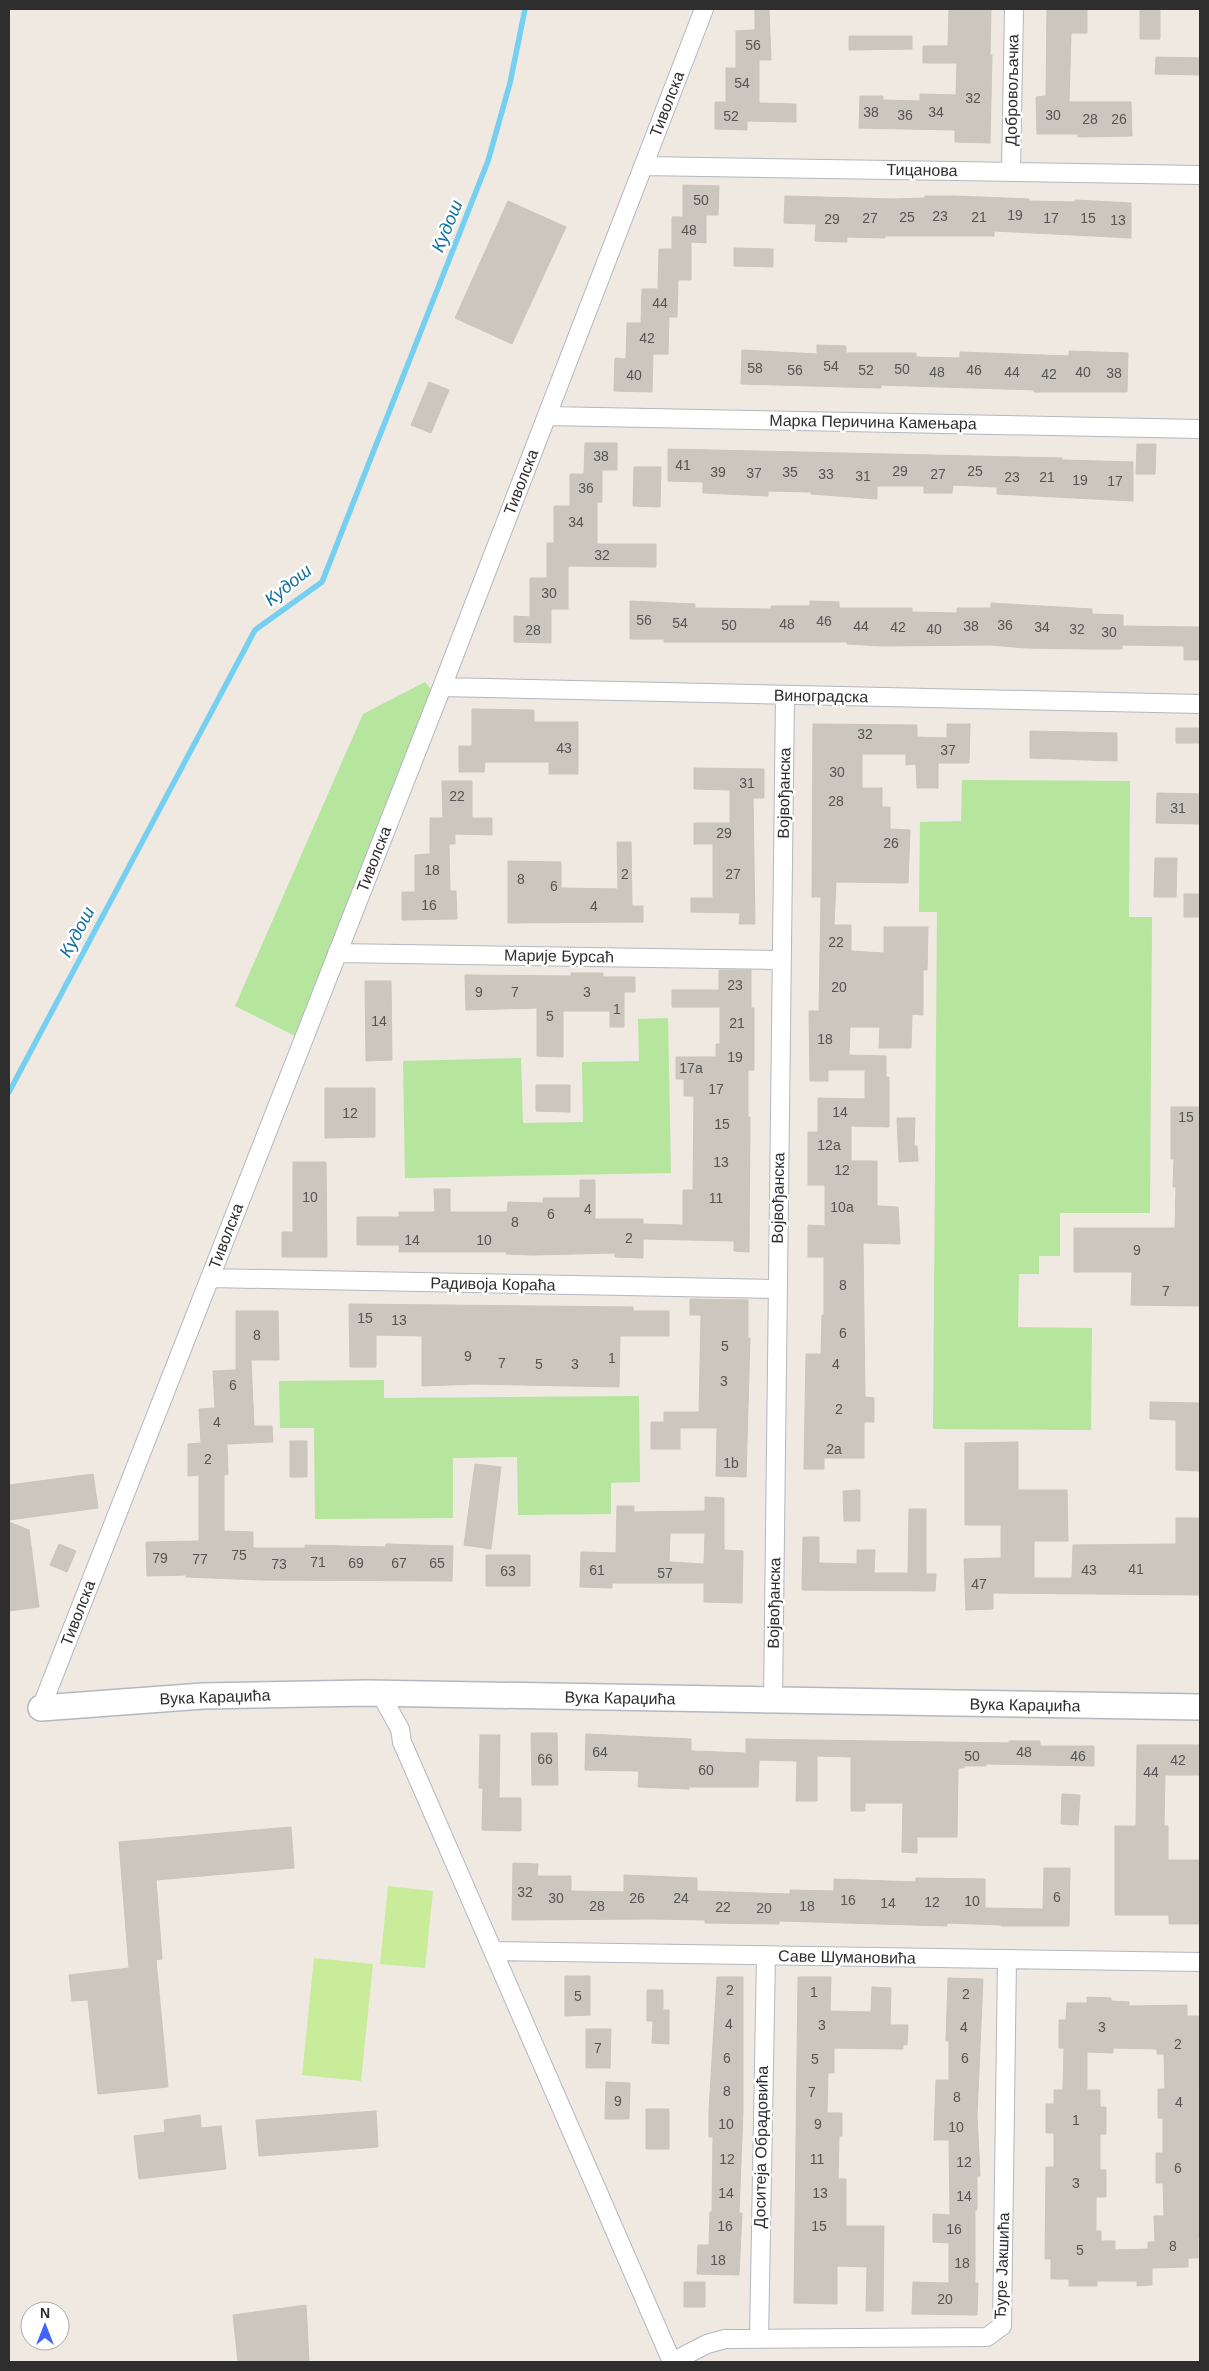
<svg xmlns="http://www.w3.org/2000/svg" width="1209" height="2371" viewBox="0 0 1209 2371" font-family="Helvetica,sans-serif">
  <rect width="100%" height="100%" fill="#efe9e1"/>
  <path fill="#b6e59e" d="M425 682 433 692 295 1036 235 1006 363 714Z
    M962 780 1130 781 1129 917H1152L1150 1213H1060V1256H1039V1274H1019L1018 1327 1092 1328 1091 1430 933 1429 937 912H919L920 822 961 821Z
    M668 1018 671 1173 405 1178 403 1061 521 1058 523 1123 583 1122 582 1062 639 1061 638 1019Z
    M384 1380V1398L639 1396 640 1482 611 1483V1514L518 1515 517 1457 453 1458V1518L315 1519 314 1428H280L279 1381Z"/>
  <path fill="#c9ec9a" d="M388 1886 433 1891 425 1968 380 1964Z
    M314 1958 373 1964 361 2081 302 2075Z"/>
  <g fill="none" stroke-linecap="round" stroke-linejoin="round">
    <path stroke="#75cff0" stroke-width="5.5" d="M9 1092 255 630 322 582 488 161 510 83 525 9"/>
  </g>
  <path fill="#cbc7bf" stroke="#cbc5ba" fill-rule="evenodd" d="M755 9H769L771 60H759V103L796 104V122L747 121V130L715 129V102H726V68H736V31L755 30Z
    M949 9H991L990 55H992L990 143 955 142V130L859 128 860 96H883V100L920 101V94L956 95 957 63H923V46H948Z
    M1047 9H1087V33H1071L1069 102H1131L1132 136 1078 137V134H1037L1036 97 1046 96Z
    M1140 9H1160V39H1140Z
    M849 36H912V49L849 50Z
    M1156 57 1200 58V75L1155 74Z
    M683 185 719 186 718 215H706V243L691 242V280H678L677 317H669L668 354H653L652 392 614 391 615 358 626 359 627 323H641L642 289H658L659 249H672V217H683Z
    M785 196 894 199 925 198V196H955L1029 199V201L1075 202V200L1131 203V238L994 231V236H885V238L847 237V242L815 241 816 224 784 223Z
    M508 201 566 227 512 344 455 318Z
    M734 248 773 249V267L734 266Z
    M817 345 846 346V353H916V357L960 358V352L1069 356V351L1128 353 1127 392H1034V390L881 385V388L741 384 742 350 817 354Z
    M429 382 449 390 431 433 411 425Z
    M585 443H617V470H602V502H597V544H656V567L568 566V609H551V643L514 642V616L530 617V578H547V543H554V506H570V474H584Z
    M1137 444H1156L1155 474H1136Z
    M668 449 1062 458V460L1133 462V501L997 494V487L953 485 952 493H924V486H877V499L811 494V492L768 491V496L703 493V482L668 481Z
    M634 467H661L660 507 633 506Z
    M630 601 695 604V608L771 609V606H810V601L839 602V608H912V612L957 613V608H991V603L1092 609V614L1123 615V626L1200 627V660H1184V646L1122 645V649H1091L1026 648 990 645 883 646 847 644V642H664V639H630Z
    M472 709 534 710V722H578V774H549V762H485L484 772H459V746H472Z
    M813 724 917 725V737L947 738V724H970L969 763H938V788H917L916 764 906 765V754H862V788H882V807H890V829L910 830 908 883 836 882 834 925H851V951L884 953V927H928L927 970H923V1015L912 1014 911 1048H879L880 1027H850L849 1055 886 1056V1077H889V1127L851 1126V1161H877V1206L898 1207 900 1244 863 1243 865 1397 874 1398V1422H864V1458H824V1469H804L806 1354H821L822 1315H824V1257H808V1225L825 1226V1185H808V1132H818V1098L865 1099V1070H828V1081H810L809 1011H819L821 897H812Z
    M1176 728H1200V743H1176Z
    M1030 731 1117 733V761L1030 758Z
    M694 768 764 769V798H753L755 924H739L740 913 691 912V898H713V844H694V823H730V790L694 789Z
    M442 781H472V818H492V835L455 834V844H449L450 891H456L457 919 402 920V892H415V855L430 854V818H443Z
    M1157 793 1200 794V824L1156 823Z
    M617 842H631L632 906H643V922L508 923V861L561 862V888L618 889Z
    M1155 858H1177L1176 897H1154Z
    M1184 894H1200V917H1184Z
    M719 970H751V1008H754V1070H748V1117H750L749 1252 734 1251V1241L643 1239V1258L615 1257V1253L533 1255 506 1254 507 1252H399V1245H357V1217H399V1212H435L434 1189H450V1212H507L508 1202 543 1203V1198H580V1180H595V1219H643V1224L683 1225V1190H693L694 1096H684V1079H676V1057H716V1044H720V1007H672V990H719Z
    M571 973H603V977H635V992H624V1027H610V1011H563V1057L537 1056V1008L466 1010 465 975 571 976Z
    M365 981H391L392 1060 366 1061Z
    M536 1085H570V1112L536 1111Z
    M325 1088H375V1137L325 1138Z
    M1171 1107H1200V1306L1131 1305 1132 1272H1074V1228H1175L1176 1187H1173L1174 1159H1171Z
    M897 1118H915L914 1146H917L918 1161 899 1162Z
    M293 1162H326L327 1257H282V1232H293Z
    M690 1299 748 1300V1338H750L746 1477 716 1476 717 1428H680V1449H651V1422H664V1412H699L701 1315H690Z
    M349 1304 633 1307V1311H669V1336H620L619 1387 475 1384 422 1386V1336L376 1335V1367H350Z
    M236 1311H278L279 1360H251L254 1426H272L273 1442 227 1444 228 1474 224 1475V1531L253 1532V1548H305V1545L386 1547V1544L453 1546 452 1581 261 1580 186 1577V1575L147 1576 146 1542 199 1541V1475L188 1476V1444L201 1443 199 1409 215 1408 213 1371 236 1370Z
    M1150 1402 1200 1403V1471L1176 1470V1420L1150 1419Z
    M290 1441H307V1477H290Z
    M1018 1442V1490H1067L1068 1541H1034V1578H1072L1073 1545 1176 1544V1518H1200V1595L993 1593V1609L966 1610 964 1559 1001 1558V1525H965V1443Z
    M475 1464 501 1467 491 1549 464 1545Z
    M93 1474 98 1508 9 1520V1485Z
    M860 1490V1521H844L843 1491Z
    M705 1497 724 1498V1550L743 1551 742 1603 704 1602V1583H612V1588L580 1587 581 1552 616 1553 617 1506H634V1512L705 1511ZM670 1533H705L704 1564 669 1562Z
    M909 1509H926V1574H936L935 1591 802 1590 803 1537H819V1563L857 1564V1550H875L874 1573H908Z
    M9 1522 29 1530 39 1607 9 1611Z
    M59 1544 76 1551 67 1572 50 1565Z
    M486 1555H530V1586H486Z
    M531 1733H557L558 1785H532Z
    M586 1734 691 1739V1751L746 1753V1739L1009 1743V1741H1040V1746H1094V1766L986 1764V1766H964V1768H958L957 1837H917V1853L902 1852 903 1803H865V1811H851V1757L817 1756V1801H796L797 1761 759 1760 758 1787H689V1789L638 1787 639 1771 585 1770Z
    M480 1735H500L499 1798H521V1831L482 1830 483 1788H479Z
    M1137 1745H1200V1775H1165L1164 1826H1168V1860H1200V1924H1169V1915H1115V1826H1136Z
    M1062 1794 1080 1795 1078 1825 1061 1824Z
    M291 1827 294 1868 156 1880 162 1959 156 1960 168 2087 98 2094 88 2000 72 2001 69 1975 129 1968 119 1842Z
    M513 1863 538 1864 537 1876H571V1891L624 1892V1875L697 1878V1891L790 1894V1890L834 1891V1879L916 1882V1878L985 1879V1908L1043 1909 1044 1868H1070L1069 1926H1001V1925L947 1923V1926L779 1921V1924L705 1923V1920L651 1919 512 1920Z
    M565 1976H590V2015L565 2016Z
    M717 1977H743V2111L739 2213H742L739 2275 697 2274 698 2245H709L710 2212H712L713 2137H709V2111Z
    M798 1977H831L830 2011 871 2012 872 1987 891 1988 890 2025H908L907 2045H903V2049L834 2048V2073H828L827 2113H842V2136H839L838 2179H846V2226H884L883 2311H866L867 2267 837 2266V2304L794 2303Z
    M948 1978 983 1979 977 2115 980 2176H977V2210H975V2283H978L977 2315 912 2314 913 2282 949 2283V2243L933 2242V2214L950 2215 949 2140H934L936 2080H949V2041H946Z
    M647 1990H663V2010H669V2044L652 2043 653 2021H647Z
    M1087 1997 1111 1998V2001L1129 2002V2006L1187 2005V2016H1199L1200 2237H1198V2258H1188V2267L1152 2268V2285L1137 2286V2281H1097V2286H1069V2279H1051V2259H1045L1046 2167H1054V2133H1046V2104H1054V2090H1063L1064 2048H1059V2020H1066L1067 2003H1087ZM1113 2048 1157 2049V2054H1164L1165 2089H1158V2118H1163V2153H1156V2183H1163L1164 2216H1154L1155 2242H1148V2249L1115 2250V2241H1101V2231H1096V2197H1106V2170H1100V2134H1106V2107H1100V2090H1087V2052L1113 2053Z
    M586 2029H611L610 2068H586Z
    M606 2082 630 2083 629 2119H605Z
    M646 2109H669V2149H646Z
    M376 2111 378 2147 259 2156 256 2120Z
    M200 2115 201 2128 221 2126 226 2169 139 2179 134 2136 165 2132 164 2120Z
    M684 2282H705V2307H684Z
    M306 2305 309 2362H238L233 2315Z"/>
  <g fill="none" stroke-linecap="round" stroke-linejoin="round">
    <g stroke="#b4b7c1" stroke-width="20">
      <path id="street" d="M643 166 1200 175
        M1011 171 1014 9
        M547 416 1200 429
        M442 687 1200 704
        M337 953 781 960
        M210 1278 777 1289
        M380 1693 400 1729 402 1742 672 2362 707 2344 725 2339 987 2337 1002 2326 1007 1959
        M773 1701 785 695
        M41 1708 442 687 704 9
        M493 1951 1200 1962
        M759 2339 766 1955"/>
    </g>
    <g stroke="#b4b7c1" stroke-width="28">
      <path id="secondary" d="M41 1708 203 1696 367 1693 1200 1707"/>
    </g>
    <use href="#street" stroke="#fff" stroke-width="18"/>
    <use href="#secondary" stroke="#fff" stroke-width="25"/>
  </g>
  <g text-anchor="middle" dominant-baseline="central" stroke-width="5" stroke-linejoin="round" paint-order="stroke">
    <g font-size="14" fill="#555452">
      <text x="753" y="45">56</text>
      <text x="742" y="83">54</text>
      <text x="973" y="98">32</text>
      <text x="871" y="112">38</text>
      <text x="936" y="112">34</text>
      <text x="905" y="115">36</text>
      <text x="1053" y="115">30</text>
      <text x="731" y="116">52</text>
      <text x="1090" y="119">28</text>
      <text x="1119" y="119">26</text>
      <text x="701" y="200">50</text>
      <text x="1015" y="215">19</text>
      <text x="940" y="216">23</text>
      <text x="907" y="217">25</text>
      <text x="979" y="217">21</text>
      <text x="870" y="218">27</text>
      <text x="1051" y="218">17</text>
      <text x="1088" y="218">15</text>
      <text x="832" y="219">29</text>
      <text x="1118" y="220">13</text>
      <text x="689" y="230">48</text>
      <text x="660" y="303">44</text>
      <text x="647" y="338">42</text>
      <text x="831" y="366">54</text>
      <text x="755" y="368">58</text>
      <text x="902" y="369">50</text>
      <text x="795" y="370">56</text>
      <text x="866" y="370">52</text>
      <text x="974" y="370">46</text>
      <text x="937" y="372">48</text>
      <text x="1012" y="372">44</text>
      <text x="1083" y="372">40</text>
      <text x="1114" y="373">38</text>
      <text x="1049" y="374">42</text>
      <text x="634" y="375">40</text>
      <text x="601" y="456">38</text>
      <text x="683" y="465">41</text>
      <text x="900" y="471">29</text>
      <text x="975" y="471">25</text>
      <text x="718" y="472">39</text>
      <text x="790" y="472">35</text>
      <text x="754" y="473">37</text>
      <text x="826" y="474">33</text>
      <text x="938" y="474">27</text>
      <text x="863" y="476">31</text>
      <text x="1012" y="477">23</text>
      <text x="1047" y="477">21</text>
      <text x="1080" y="480">19</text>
      <text x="1115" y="481">17</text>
      <text x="586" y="488">36</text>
      <text x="576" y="522">34</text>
      <text x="602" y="555">32</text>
      <text x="549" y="593">30</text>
      <text x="644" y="620">56</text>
      <text x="824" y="621">46</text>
      <text x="680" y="623">54</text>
      <text x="787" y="624">48</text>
      <text x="729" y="625">50</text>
      <text x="1005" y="625">36</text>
      <text x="861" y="626">44</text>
      <text x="971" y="626">38</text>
      <text x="898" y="627">42</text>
      <text x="1042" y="627">34</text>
      <text x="934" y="629">40</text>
      <text x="1077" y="629">32</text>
      <text x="533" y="630">28</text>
      <text x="1109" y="632">30</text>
      <text x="865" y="734">32</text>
      <text x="564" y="748">43</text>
      <text x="948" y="750">37</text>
      <text x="837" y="772">30</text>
      <text x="747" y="783">31</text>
      <text x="457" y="796">22</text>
      <text x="836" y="801">28</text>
      <text x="1178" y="808">31</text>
      <text x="724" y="833">29</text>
      <text x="891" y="843">26</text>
      <text x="432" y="870">18</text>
      <text x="625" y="874">2</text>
      <text x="733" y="874">27</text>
      <text x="521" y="879">8</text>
      <text x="554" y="886">6</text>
      <text x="429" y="905">16</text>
      <text x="594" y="906">4</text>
      <text x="836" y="942">22</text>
      <text x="735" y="985">23</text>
      <text x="839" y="987">20</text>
      <text x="479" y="992">9</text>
      <text x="515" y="992">7</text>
      <text x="587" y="992">3</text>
      <text x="617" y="1009">1</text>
      <text x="550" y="1016">5</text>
      <text x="379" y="1021">14</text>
      <text x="737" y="1023">21</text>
      <text x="825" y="1039">18</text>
      <text x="735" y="1057">19</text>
      <text x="691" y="1068">17a</text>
      <text x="716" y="1089">17</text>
      <text x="840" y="1112">14</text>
      <text x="350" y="1113">12</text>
      <text x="1186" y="1117">15</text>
      <text x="722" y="1124">15</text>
      <text x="829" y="1145">12a</text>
      <text x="721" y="1162">13</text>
      <text x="842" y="1170">12</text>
      <text x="310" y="1197">10</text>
      <text x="716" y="1198">11</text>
      <text x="842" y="1207">10a</text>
      <text x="588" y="1209">4</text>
      <text x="551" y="1214">6</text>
      <text x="515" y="1222">8</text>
      <text x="629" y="1238">2</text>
      <text x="412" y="1240">14</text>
      <text x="484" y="1240">10</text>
      <text x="1137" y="1250">9</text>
      <text x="843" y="1285">8</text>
      <text x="1166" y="1291">7</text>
      <text x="365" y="1318">15</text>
      <text x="399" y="1320">13</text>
      <text x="843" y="1333">6</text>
      <text x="257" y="1335">8</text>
      <text x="725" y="1346">5</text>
      <text x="468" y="1356">9</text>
      <text x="612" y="1358">1</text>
      <text x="502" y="1363">7</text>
      <text x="539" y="1364">5</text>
      <text x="575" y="1364">3</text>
      <text x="836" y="1364">4</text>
      <text x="724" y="1381">3</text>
      <text x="233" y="1385">6</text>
      <text x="839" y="1409">2</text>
      <text x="217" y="1422">4</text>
      <text x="834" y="1449">2a</text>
      <text x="208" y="1459">2</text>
      <text x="731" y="1463">1b</text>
      <text x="239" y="1555">75</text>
      <text x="160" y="1558">79</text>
      <text x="200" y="1559">77</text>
      <text x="318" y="1562">71</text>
      <text x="356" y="1563">69</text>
      <text x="399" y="1563">67</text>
      <text x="437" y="1563">65</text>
      <text x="279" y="1564">73</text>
      <text x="1136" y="1569">41</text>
      <text x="597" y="1570">61</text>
      <text x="1089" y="1570">43</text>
      <text x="508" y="1571">63</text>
      <text x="665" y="1573">57</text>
      <text x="979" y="1584">47</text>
      <text x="600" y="1752">64</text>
      <text x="1024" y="1752">48</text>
      <text x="972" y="1756">50</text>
      <text x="1078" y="1756">46</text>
      <text x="545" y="1759">66</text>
      <text x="1178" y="1760">42</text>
      <text x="706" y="1770">60</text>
      <text x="1151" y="1772">44</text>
      <text x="525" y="1892">32</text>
      <text x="1057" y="1897">6</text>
      <text x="556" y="1898">30</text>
      <text x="637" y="1898">26</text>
      <text x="681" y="1898">24</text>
      <text x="848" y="1900">16</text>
      <text x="972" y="1901">10</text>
      <text x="932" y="1902">12</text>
      <text x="888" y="1903">14</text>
      <text x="597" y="1906">28</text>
      <text x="807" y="1906">18</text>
      <text x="723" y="1907">22</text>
      <text x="764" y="1908">20</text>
      <text x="730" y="1990">2</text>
      <text x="814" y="1992">1</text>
      <text x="966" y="1994">2</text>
      <text x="578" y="1996">5</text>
      <text x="729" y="2024">4</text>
      <text x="822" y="2025">3</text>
      <text x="964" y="2027">4</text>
      <text x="1102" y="2027">3</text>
      <text x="1178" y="2044">2</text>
      <text x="598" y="2048">7</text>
      <text x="727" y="2058">6</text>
      <text x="965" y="2058">6</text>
      <text x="815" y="2059">5</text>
      <text x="727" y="2091">8</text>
      <text x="812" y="2092">7</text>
      <text x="957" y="2097">8</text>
      <text x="618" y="2101">9</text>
      <text x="1179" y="2102">4</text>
      <text x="1076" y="2120">1</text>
      <text x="726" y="2124">10</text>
      <text x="818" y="2124">9</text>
      <text x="956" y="2127">10</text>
      <text x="727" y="2159">12</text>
      <text x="817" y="2159">11</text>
      <text x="964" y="2162">12</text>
      <text x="1178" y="2168">6</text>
      <text x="1076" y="2183">3</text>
      <text x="726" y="2193">14</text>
      <text x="820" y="2193">13</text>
      <text x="964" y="2196">14</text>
      <text x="725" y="2226">16</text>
      <text x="819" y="2226">15</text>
      <text x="954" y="2229">16</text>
      <text x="1173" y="2246">8</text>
      <text x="1080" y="2250">5</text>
      <text x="718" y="2260">18</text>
      <text x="962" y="2263">18</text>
      <text x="945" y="2299">20</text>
    </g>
    <g font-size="16" fill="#2e2e2e" stroke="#fff">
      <text transform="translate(1012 90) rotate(-89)">Добровољачка</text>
      <text transform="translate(667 104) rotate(-69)">Тиволска</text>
      <text transform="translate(922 170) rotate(1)">Тицанова</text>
      <text transform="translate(873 422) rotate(1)">Марка Перичина Камењара</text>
      <text transform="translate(521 482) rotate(-69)">Тиволска</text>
      <text transform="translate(821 696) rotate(1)">Виноградска</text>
      <text transform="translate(784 793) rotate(-89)">Војвођанска</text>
      <text transform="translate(374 859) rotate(-69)">Тиволска</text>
      <text transform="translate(559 956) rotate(1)">Марије Бурсаћ</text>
      <text transform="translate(778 1198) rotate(-89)">Војвођанска</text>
      <text transform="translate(226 1236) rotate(-69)">Тиволска</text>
      <text transform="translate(493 1284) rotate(1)">Радивоја Кораћа</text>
      <text transform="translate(774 1603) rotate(-89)">Војвођанска</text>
      <text transform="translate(78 1613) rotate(-69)">Тиволска</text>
      <text transform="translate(215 1697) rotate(-2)">Вука Караџића</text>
      <text transform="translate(620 1698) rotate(1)">Вука Караџића</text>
      <text transform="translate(1025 1705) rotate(1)">Вука Караџића</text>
      <text transform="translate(847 1957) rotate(1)">Саве Шумановића</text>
      <text transform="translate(761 2147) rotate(-89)">Доситеја Обрадовића</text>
      <text transform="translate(1002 2266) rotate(-88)">Ђуре Јакшића</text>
    </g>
    <g font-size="18" font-style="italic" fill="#0d6fa3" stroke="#fff">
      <text transform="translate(447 226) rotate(-68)">Кудош</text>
      <text transform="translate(288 585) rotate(-39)">Кудош</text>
      <text transform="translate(77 932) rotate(-62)">Кудош</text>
    </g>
  </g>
  <rect width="1209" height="2371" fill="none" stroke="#2e2e2e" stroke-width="20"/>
  <g transform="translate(45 2326)"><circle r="24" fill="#ffffff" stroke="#ababab"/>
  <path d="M0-4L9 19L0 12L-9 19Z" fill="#4264fb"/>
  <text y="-8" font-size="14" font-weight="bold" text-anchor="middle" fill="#2e2e2e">N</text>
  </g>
</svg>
